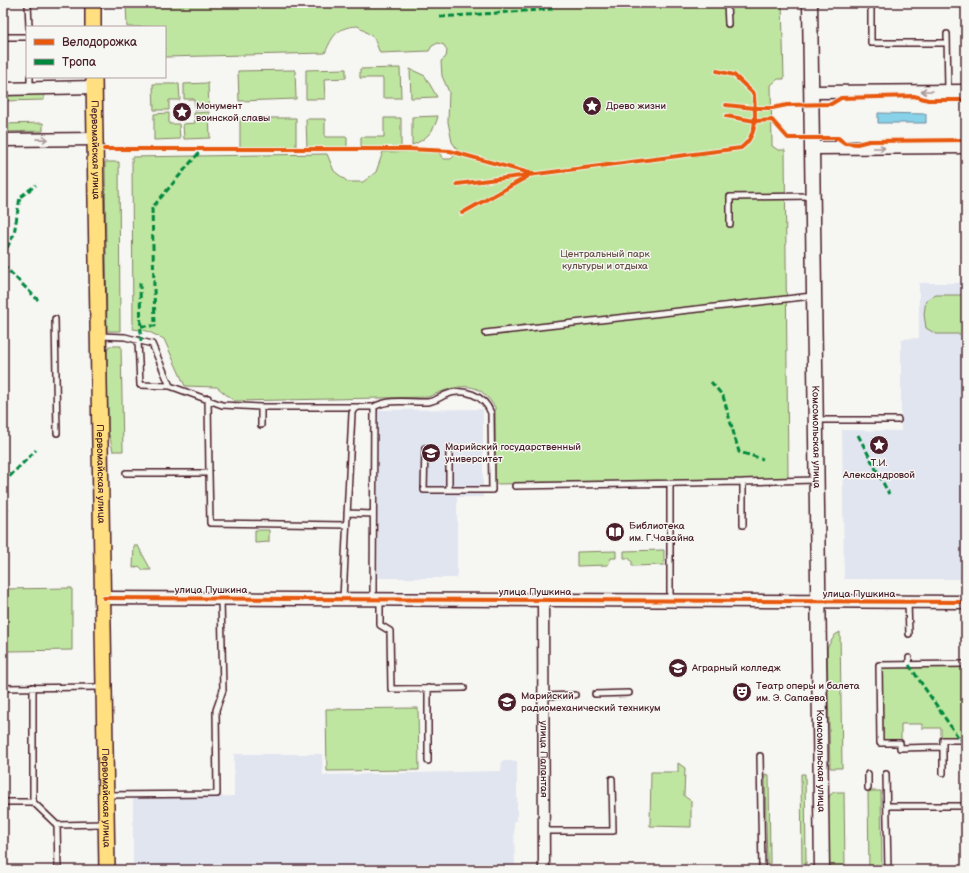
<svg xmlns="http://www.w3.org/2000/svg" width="969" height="873" viewBox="0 0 969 873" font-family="'Balsamiq Sans',sans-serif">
  <rect width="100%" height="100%" fill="#f6f6f2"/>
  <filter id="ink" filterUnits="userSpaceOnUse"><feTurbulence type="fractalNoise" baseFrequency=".025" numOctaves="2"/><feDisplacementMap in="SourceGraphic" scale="8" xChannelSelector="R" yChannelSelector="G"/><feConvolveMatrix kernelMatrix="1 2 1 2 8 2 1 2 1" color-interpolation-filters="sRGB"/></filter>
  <g filter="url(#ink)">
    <path fill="#e1e5f0" d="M919 283H966V579H844L842 430 901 431V339L919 338Z
      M483 409V497H457V578H378V410Z
      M234 754H322L323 775 501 771 502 761H517V821H514L515 870H133V799L234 796Z"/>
    <path fill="#bfe6a1" stroke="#848266" d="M126 3H782L784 79H778L771 85 772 146 778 150H785L788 479 495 484V407C491 402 487 396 482 392 467 380 443 391 428 397L234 401 217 387 185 386 164 339 147 331 133 329 132 157 327 154 334 171 348 182H363L376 172 383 152 438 151 443 159H451L457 153V149L452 142 448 122 449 92 442 76 441 61 446 57 447 51 444 45 438 43 432 46 429 51 380 53 374 38 358 26C337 27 333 35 325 53L165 57V27H127Z
      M400 68 401 98H383V78H360V69Z
      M346 69V78L324 79 325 99H306V70Z
      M410 69 425 76 437 97 411 98Z
      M295 70 296 99 239 101 238 71Z
      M208 83 209 109 195 110 194 99H184V84Z
      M153 84H179L180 100H169V110H154Z
      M3 92H44V100L3 101Z
      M209 112 210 138 184 139 183 124 195 123 194 113Z
      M169 113V124H179L180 139 154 140V114Z
      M438 116C435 130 426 140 412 145V117Z
      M240 118H296V147H240Z
      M384 118H401V147H361V137H384Z
      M306 119H325V137H347V147L307 148Z
      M43 123V131L3 132V124Z
      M105 162H119L120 331H107Z
      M936 295H966V334H936L926 328 924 314 926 300Z
      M109 346H121L123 451H113L108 430 107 350Z
      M255 530H269V542L255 543Z
      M134 546H138L151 570H143L139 566 133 568Z
      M664 550V565L632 566V562L629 558H624V551Z
      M616 551V558H611L608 565 577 566V552Z
      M72 588V650L8 651V686H3V589Z
      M840 632 842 768H830L827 648 835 635Z
      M882 667H966V737H941V728H922V724H901V741H882Z
      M418 708 419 770 327 771 326 709Z
      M678 763 685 768 684 796 691 801V827L650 826 651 772H678Z
      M765 774 769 775 770 864H767Z
      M801 774H805L806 864H802Z
      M868 791H881L882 870H869Z
      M834 792H844L845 870H828L827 804 830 795Z"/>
    <path fill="#87d2e8" stroke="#6f8a9c" d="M878 113 926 114V123H878Z"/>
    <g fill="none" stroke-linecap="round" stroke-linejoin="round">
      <g stroke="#4a1f2b" stroke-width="8">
        <path id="service" d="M28 3 29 27
          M727 3 728 24
          M871 3V43H947
          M947 34 948 91
          M3 37H27
          M30 77V88
          M730 224V197L812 196
          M55 319 57 433
          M485 333 812 296
          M100 336 125 337 152 344 170 386 222 405 261 407V425
          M138 340 140 385 170 386
          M261 407H374
          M817 420H898
          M449 448V490
          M126 473H209L208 398
          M209 473 210 523 346 525
          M515 486 743 482
          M347 513 373 514
          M743 525V482L816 480
          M343 599 352 413 354 409 359 407
          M373 599 374 407C390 398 410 403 428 402 435 401 439 398 445 395 464 387 484 395 491 413L492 490H424L425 448
          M380 600V625L390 631 391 689 464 688
          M670 600V483
          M908 602 909 634
          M909 658V665
          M966 664 879 665 880 743H900V748L943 747V740H966
          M33 687V802
          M3 688 102 687
          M428 688V761
          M595 694 629 693
          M543 696 575 695
          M760 756 762 870
          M943 773V747
          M868 774V788
          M886 774 888 870
          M106 795 217 794 216 710 223 690 221 599
          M3 802H33L57 825 104 824
          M887 806H966
          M57 825 58 870
          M544 831H613L612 779"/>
      </g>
      <g stroke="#4a1f2b" stroke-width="13">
        <g id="minor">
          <path id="s1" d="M543 600 544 870"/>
        </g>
      </g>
      <g stroke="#4a1f2b" stroke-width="15">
        <path id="tertiary" d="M3 89 94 87
          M811 92 966 91
          M3 140 95 139
          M812 148 966 147
          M104 598 966 602"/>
      </g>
      <g stroke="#4a1f2b" stroke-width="17">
        <g id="secondary">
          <path id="s2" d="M810 3 822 870"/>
        </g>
      </g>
      <g stroke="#4a1f2b" stroke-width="18">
        <g id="primary">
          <path d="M93 3V27"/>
          <path id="s3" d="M94 77 107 870"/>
        </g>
      </g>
      <use href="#service" stroke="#f6f6f2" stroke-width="5"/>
      <use href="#minor" stroke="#f6f6f2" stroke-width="10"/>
      <use href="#tertiary" stroke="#f6f6f2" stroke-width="12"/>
      <use href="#secondary" stroke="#f6f6f2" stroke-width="14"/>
      <use href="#primary" stroke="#ffdf80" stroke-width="15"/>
      <path stroke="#00873e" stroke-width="3" stroke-dasharray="6 3" stroke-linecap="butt" d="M440 17 553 9
        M3 256 14 234 20 197 36 185
        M3 265 38 300
        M140 283 141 341
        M141 326H155L152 208 202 149
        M711 382 723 396 739 452 763 459
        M3 403 7 407
        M858 435 889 494
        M3 483 36 450
        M3 491 6 495 7 511
        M909 665 960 740"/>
      <g stroke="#f6f6f2" stroke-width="6">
        <path id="cycleway" d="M726 105 754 108H772L787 105 831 104 841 98 914 96 928 100H966
          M726 116 755 121 772 120 788 138H838L845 143 857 144 869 141 966 140
          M104 149H408L450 151 533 174
          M457 184 741 148C759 134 755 115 754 94L734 75 717 71
          M462 213 527 177
          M104 598 966 602"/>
      </g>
      <use href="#cycleway" stroke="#e8590c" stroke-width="4"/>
    </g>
    <defs><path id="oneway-shaft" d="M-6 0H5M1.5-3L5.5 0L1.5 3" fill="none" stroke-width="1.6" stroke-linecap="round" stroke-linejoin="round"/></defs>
    <g stroke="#a99598">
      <use href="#oneway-shaft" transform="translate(927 91) rotate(180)"/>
      <use href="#oneway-shaft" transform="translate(42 139) rotate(-1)"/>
      <use href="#oneway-shaft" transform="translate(879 148)"/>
    </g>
  </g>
  <defs>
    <g id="sight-disc" transform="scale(1)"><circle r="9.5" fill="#4a1f2b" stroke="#f6f6f2"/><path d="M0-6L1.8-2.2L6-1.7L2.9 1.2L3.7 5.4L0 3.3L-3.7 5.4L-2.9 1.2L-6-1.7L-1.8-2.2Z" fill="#fff"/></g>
    <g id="university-disc" transform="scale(1)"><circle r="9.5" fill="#4a1f2b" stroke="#f6f6f2"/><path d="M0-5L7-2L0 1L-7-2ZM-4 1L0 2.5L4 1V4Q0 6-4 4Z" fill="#fff"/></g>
    <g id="library-disc" transform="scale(1)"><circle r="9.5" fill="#4a1f2b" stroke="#f6f6f2"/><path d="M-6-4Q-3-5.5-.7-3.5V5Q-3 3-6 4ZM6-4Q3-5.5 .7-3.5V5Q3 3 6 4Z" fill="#fff"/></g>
    <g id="theatre-disc" transform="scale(1)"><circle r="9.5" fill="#4a1f2b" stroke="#f6f6f2"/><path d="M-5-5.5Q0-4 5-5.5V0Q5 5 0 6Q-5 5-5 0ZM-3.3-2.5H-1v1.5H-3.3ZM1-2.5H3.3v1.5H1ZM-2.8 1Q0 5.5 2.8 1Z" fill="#fff"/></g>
  </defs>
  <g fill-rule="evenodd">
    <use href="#sight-disc" x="592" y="106"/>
    <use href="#sight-disc" x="182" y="112"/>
    <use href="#sight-disc" x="879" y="445"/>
    <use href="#university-disc" x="431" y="453"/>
    <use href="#library-disc" x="615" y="532"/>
    <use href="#university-disc" x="678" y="668"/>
    <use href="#theatre-disc" x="742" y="692"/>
    <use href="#university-disc" x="507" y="702"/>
  </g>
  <g text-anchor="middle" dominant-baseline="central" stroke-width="3" stroke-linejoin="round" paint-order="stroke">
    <g font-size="10" fill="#4a1f2b" stroke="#f6f6f2" text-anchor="start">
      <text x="196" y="106">Монумент<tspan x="196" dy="12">воинской славы</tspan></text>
      <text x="606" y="106">Древо жизни</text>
      <text x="445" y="447">Марийский государственный<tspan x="445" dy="12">университет</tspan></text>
      <text x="879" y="463" text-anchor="middle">Т.И.<tspan x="879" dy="12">Александровой</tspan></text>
      <text x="629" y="526">Библиотека<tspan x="629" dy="12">им. Г.Чавайна</tspan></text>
      <text x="692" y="668">Аграрный колледж</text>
      <text x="756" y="686">Театр оперы и балета<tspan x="756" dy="12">им. Э. Сапаева</tspan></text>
      <text x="521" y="696">Марийский<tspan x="521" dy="12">радиомеханический техникум</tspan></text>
    </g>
    <g font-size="10" fill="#4a1f2b" stroke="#f6f6f2">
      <text stroke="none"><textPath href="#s3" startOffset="73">Первомайская улица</textPath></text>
      <text stroke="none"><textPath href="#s2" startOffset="434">Комсомольская улица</textPath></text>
      <text stroke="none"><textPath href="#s3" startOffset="397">Первомайская улица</textPath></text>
      <text x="211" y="590">улица Пушкина</text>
      <text x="535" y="592">улица Пушкина</text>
      <text x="859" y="594">улица Пушкина</text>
      <text stroke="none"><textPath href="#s1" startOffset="159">улица Палантая</textPath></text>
      <text stroke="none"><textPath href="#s2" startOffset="758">Комсомольская улица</textPath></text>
      <text stroke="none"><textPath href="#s3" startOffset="721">Первомайская улица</textPath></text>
    </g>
    <g font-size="10" fill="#675148" stroke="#f6f6f2">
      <text x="605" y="254">Центральный парк<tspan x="605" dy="12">культуры и отдыха</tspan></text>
    </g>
  </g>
  <rect width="969" height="873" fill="none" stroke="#f6f6f2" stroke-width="16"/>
  <rect x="8" y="8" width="953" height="857" fill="none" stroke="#4a1f2b" stroke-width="1.5" filter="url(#ink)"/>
  <rect x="26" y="26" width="140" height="52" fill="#f6f6f2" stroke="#b1a0a2"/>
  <rect x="34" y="39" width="20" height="6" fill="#e8590c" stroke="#b1a0a2"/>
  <text x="62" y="46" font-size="12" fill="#4a1f2b">Велодорожка</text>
  <rect x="34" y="59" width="20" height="6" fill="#00873e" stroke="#b1a0a2"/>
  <text x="62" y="66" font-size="12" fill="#4a1f2b">Тропа</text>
</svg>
